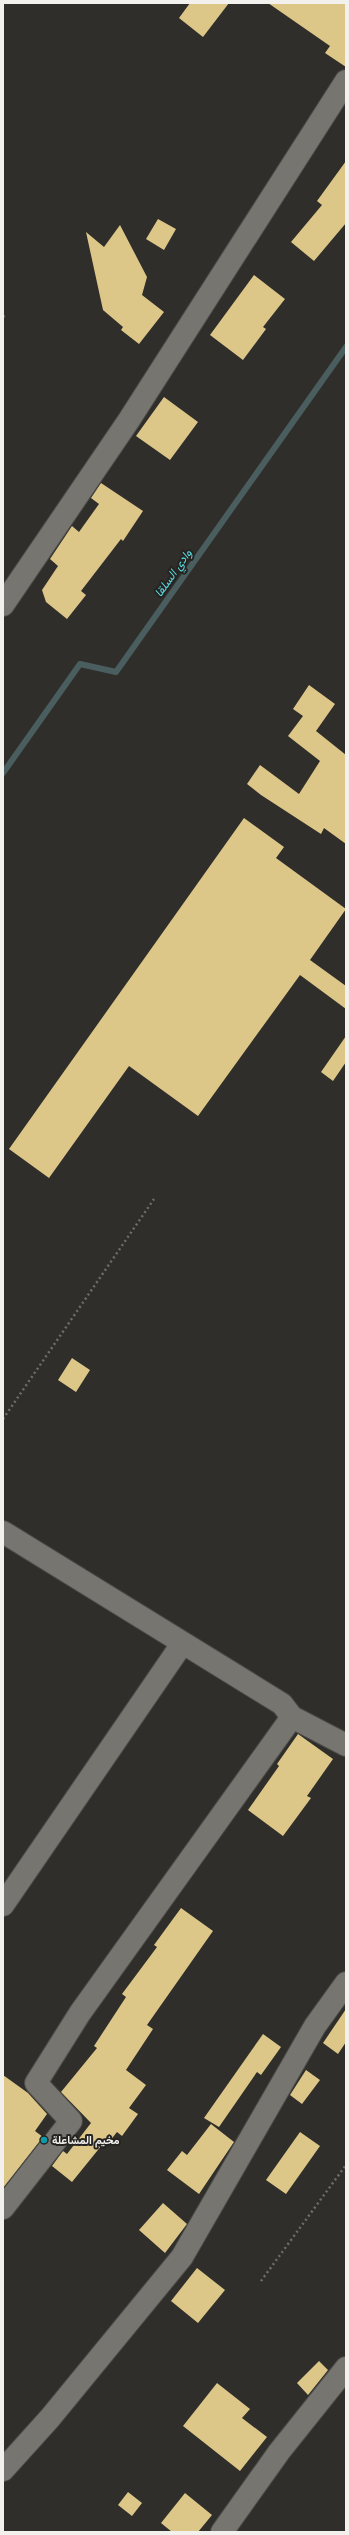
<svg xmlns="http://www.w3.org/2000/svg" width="349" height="2535" viewBox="0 0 349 2535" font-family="Helvetica,Vazirmatn,sans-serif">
  <rect width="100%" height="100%" fill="#2f2e2a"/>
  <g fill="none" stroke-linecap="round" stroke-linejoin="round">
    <path stroke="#4b5e5f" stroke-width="6" d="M3 773 80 664 116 672 346 347"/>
  </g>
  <path fill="#ddc788" d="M190 3H229L203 37 179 18Z
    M268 3H346V67L325 53 330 46Z
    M346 161V223L314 261 291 242 322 205 317 201Z
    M158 219 176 229 164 250 146 239Z
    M120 225 147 277 142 295 164 312 139 344 121 330 123 327 103 310 86 232 104 247Z
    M254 275 285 299 263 327 266 329 243 360 210 335Z
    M164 397 198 422 170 460 136 436Z
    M101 483 143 511 123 541 121 539 81 591 86 595 67 619 46 602 42 590 58 566 50 559 72 526 79 532 99 504 91 498Z
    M309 685 335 704 316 731 346 755V844L324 828 321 834 261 795 247 784 260 765 299 794 320 761 288 736 303 716 293 709Z
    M244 818 284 847 276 858 346 909 310 960 346 986V1009L300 975 198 1116 129 1066 49 1178 9 1149Z
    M346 1036V1062L333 1081 321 1072Z
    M72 1358 90 1370 76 1392 58 1380Z
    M298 1734 333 1759 307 1796 311 1798 283 1836 248 1810 279 1766 277 1764Z
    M181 1908 213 1931 147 2025 153 2029 126 2070 146 2085 129 2108 138 2114 122 2136 117 2132 109 2142 106 2140 72 2182 52 2166 63 2151 67 2154 91 2123 61 2092 97 2048 94 2046 126 1997 122 1994 157 1947 154 1945Z
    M346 2009V2042L338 2054 323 2043Z
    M263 2034 281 2047 261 2075 257 2072 219 2127 204 2118Z
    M306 2070 320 2080 302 2104 290 2095Z
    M3 2075 28 2093 47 2114 35 2131 43 2137 3 2188Z
    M211 2124 234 2142 199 2194 167 2170 182 2151 187 2155Z
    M300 2132 320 2146 286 2194 266 2180Z
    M163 2203 187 2224 165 2253 139 2230Z
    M197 2268 225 2290 198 2323 171 2301Z
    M319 2361 328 2370 308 2395 297 2383Z
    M217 2383 250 2409 242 2418 267 2437 240 2471 183 2426Z
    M128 2492 142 2503 132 2516 118 2505Z
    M185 2493 212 2515 198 2532H172L161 2523Z"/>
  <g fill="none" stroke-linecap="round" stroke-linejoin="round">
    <g stroke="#4c4b48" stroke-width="24">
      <path id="minor" d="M3 605 129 420 346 81
        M3 1532 282 1704 292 1717 346 1745
        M3 1905 182 1644
        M3 2208 71 2121 36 2083 80 2013 292 1717
        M3 2470 50 2418 182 2257 315 2026 346 1983
        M222 2532 279 2452 346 2368"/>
    </g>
    <path stroke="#6e6d6a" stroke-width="2.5" stroke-dasharray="2 3" stroke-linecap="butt" d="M3 316 7 318
      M3 1419 154 1199
      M261 2281 346 2165"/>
    <use href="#minor" stroke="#777570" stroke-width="22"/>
  </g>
  <circle fill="#0f9aa8" stroke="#262420" stroke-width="1.5" cx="44" cy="2140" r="4"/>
  <g text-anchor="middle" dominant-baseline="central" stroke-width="4" stroke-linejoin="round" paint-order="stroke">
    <g font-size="11" font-weight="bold" fill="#f2f1ee" stroke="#262420" text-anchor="start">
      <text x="52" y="2140">مخيم المشاعلة</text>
    </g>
    <g font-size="12" font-style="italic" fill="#59deea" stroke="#262420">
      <text transform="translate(173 573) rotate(-55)">وادي السلقا</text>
    </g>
  </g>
  <rect width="349" height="2535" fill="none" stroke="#f2f1ee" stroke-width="8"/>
</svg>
